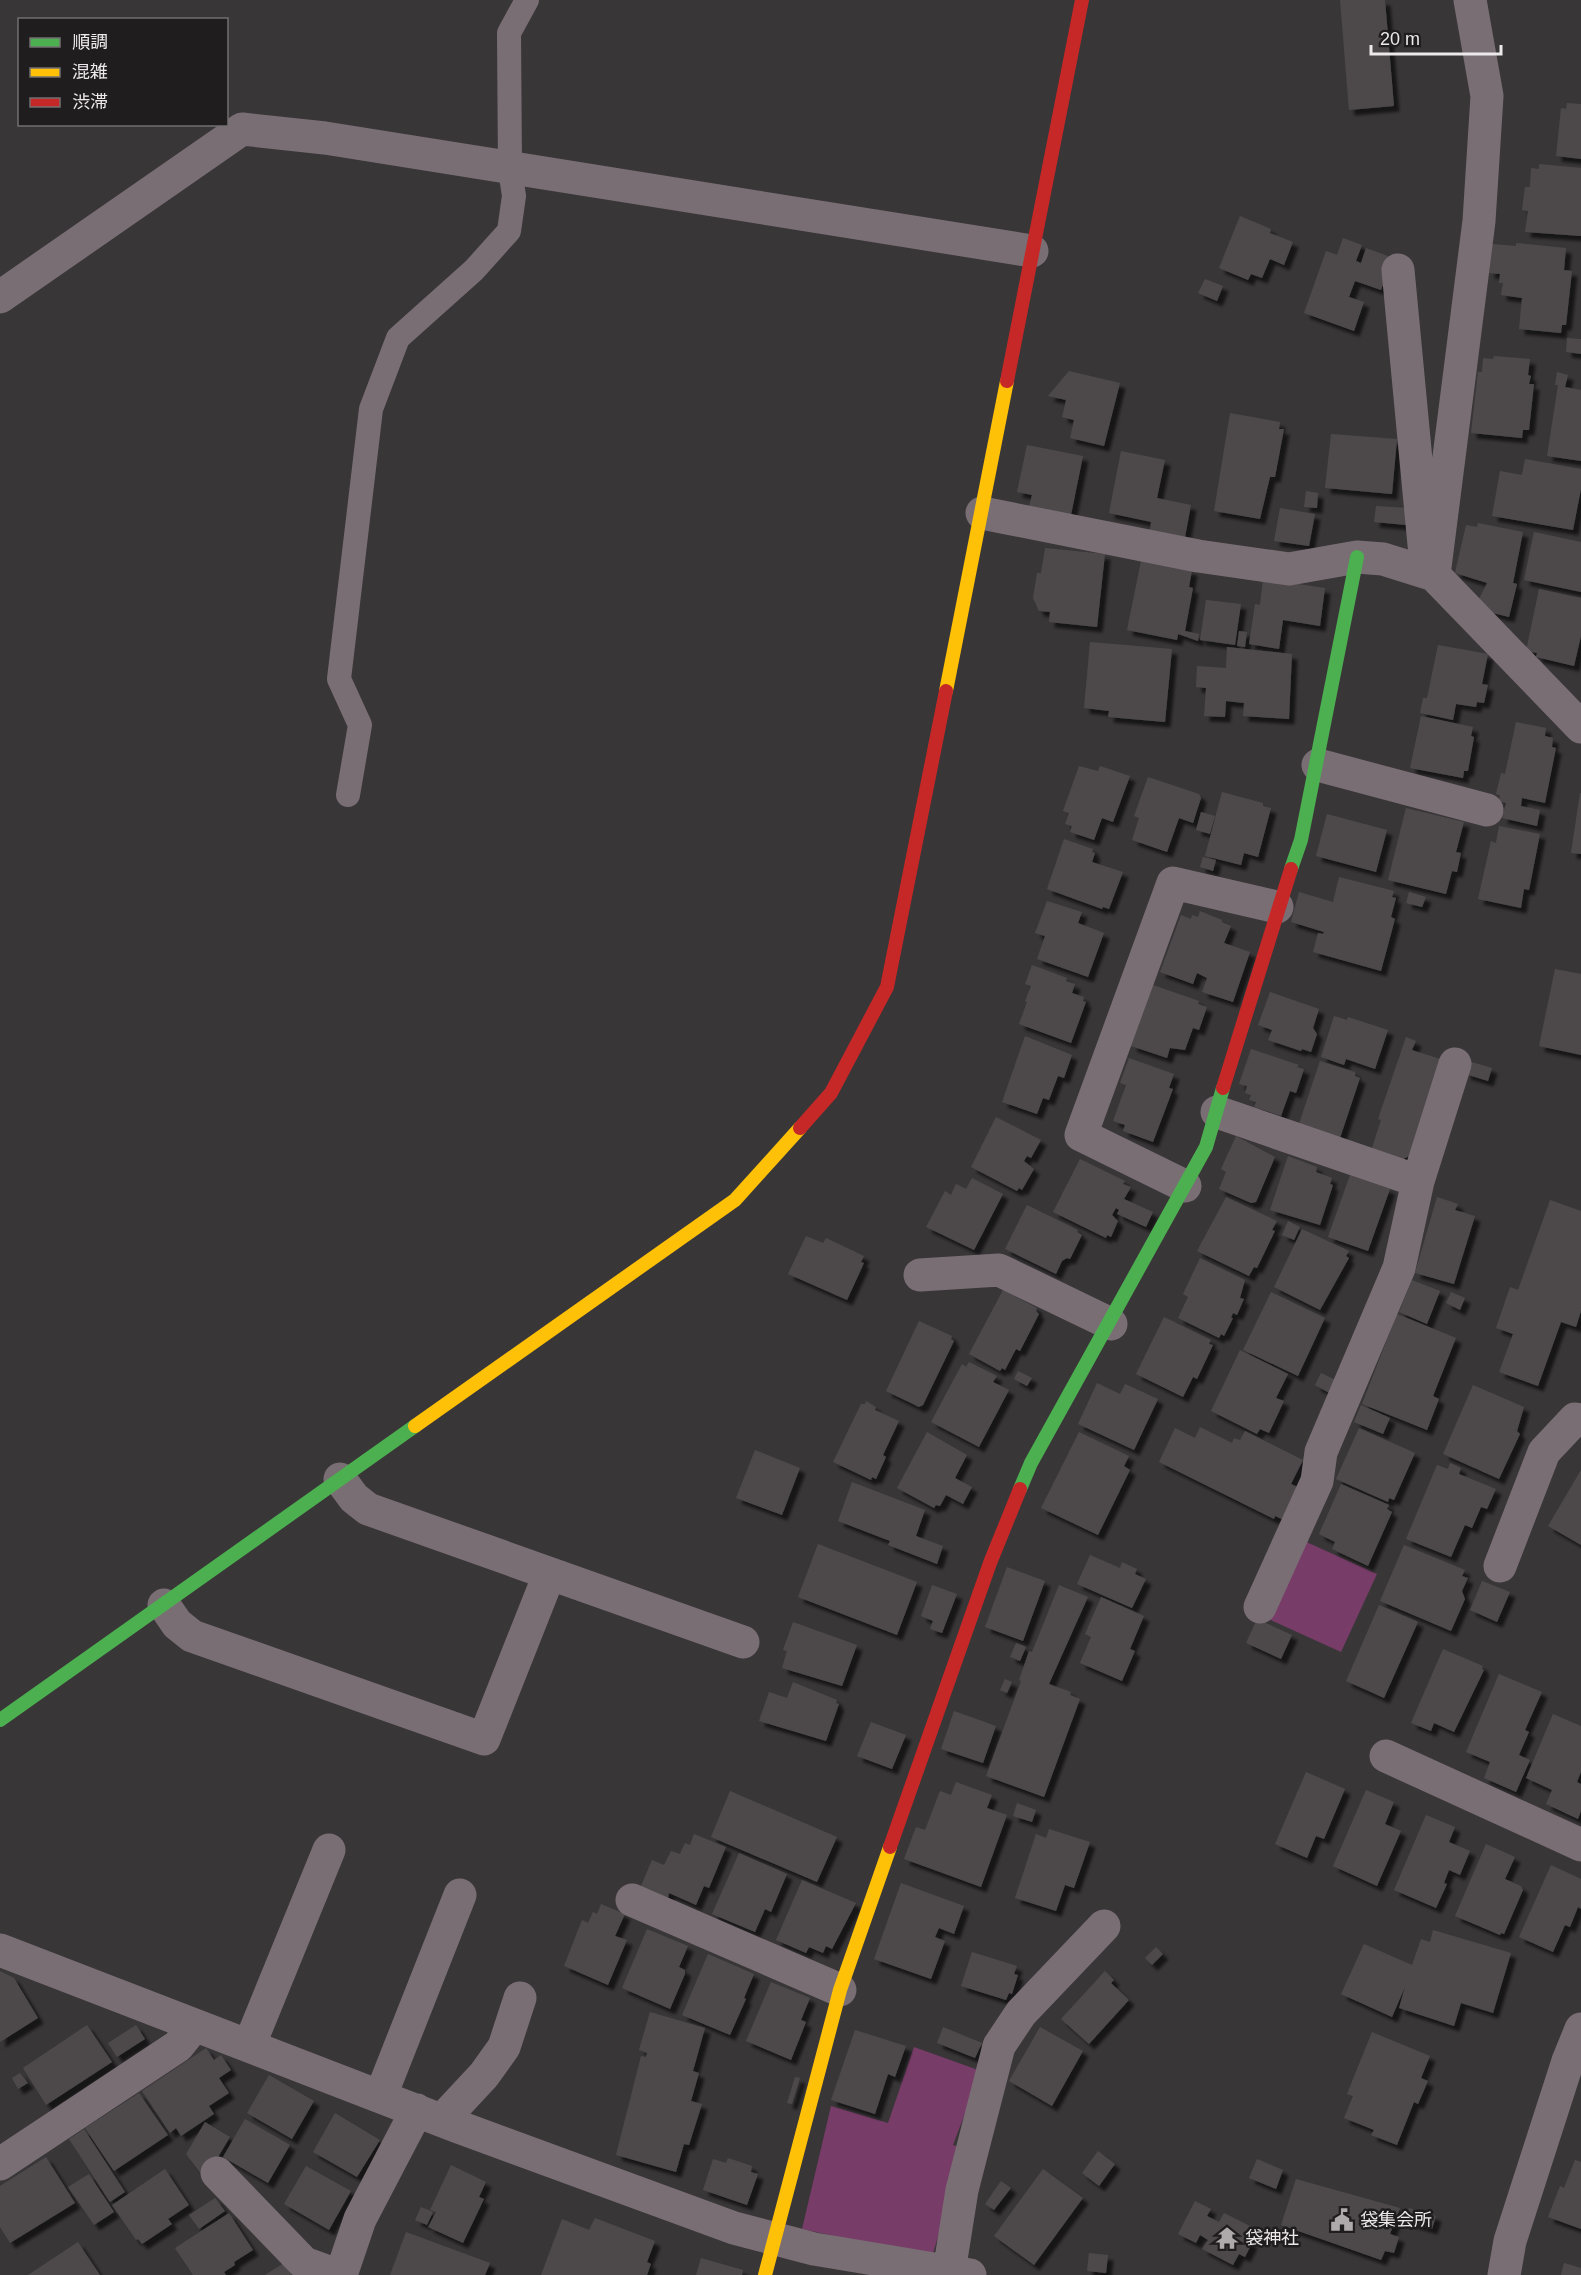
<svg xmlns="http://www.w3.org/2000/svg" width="1581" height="2275" viewBox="0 0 1581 2275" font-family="Arial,'Noto Sans JP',sans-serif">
  <defs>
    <filter id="shadow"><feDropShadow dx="5.5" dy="5.5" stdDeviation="1.5" flood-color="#0009"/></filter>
  </defs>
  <rect width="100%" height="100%" fill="#393638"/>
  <path fill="#773c68" d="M1302 1540 1377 1574 1341 1652 1266 1618Z
    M914 2047 981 2071 953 2145 964 2148 932 2257 802 2229 831 2106 888 2123Z"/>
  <path fill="#4d4a4c" filter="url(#shadow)" d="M1340 0H1385L1394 106 1349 110Z
    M1567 103 1581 104V159L1556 156 1561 108 1566 109Z
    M1539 164 1581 168V236L1525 232 1528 211 1522 210 1525 187H1530L1531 168 1539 169Z
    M1240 216 1271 229 1270 233 1293 242 1284 265 1270 259 1262 278 1251 274 1248 280 1219 268Z
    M1343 238 1362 245 1356 261 1361 263 1366 248 1393 258 1381 290 1355 281 1349 297 1364 302 1354 331 1304 313 1326 251 1337 255Z
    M1516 243 1566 248 1564 270 1572 271 1566 325H1562L1561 333 1519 329 1522 298 1501 295 1503 283H1499L1500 274 1489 273 1492 244 1516 246Z
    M1205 279 1223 286 1217 301 1198 293Z
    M1567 338 1581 339V354L1566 352Z
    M1494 356 1530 359 1528 375 1531 376 1529 384H1534L1529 430H1523L1522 438 1471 433 1478 372H1482L1483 358 1493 359Z
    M1069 371 1120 383 1104 446 1070 438 1074 420 1062 417 1066 400 1048 396Z
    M1557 372 1568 375 1565 387 1581 390V461L1547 456 1558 385H1555Z
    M1230 413 1280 422 1279 429H1284L1275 477H1270L1260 519 1214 511Z
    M1331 434 1397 439 1392 494 1325 488Z
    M1027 445 1083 456 1071 515 1029 506 1032 495 1017 492Z
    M1121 451 1165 460 1157 498 1191 505 1185 537 1150 530 1151 522 1109 513Z
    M1525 459 1581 469V489L1573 530 1492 516 1500 471 1522 475Z
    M1306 491 1318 493 1317 508 1304 507Z
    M1376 506 1408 508 1406 525 1374 522Z
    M1280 508 1315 514 1309 546 1274 541Z
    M1478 523 1523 532 1513 583 1517 584 1509 617 1493 613 1479 599 1487 583 1455 573 1466 525 1477 527Z
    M1534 532 1581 542V592L1524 580Z
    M1045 548 1105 554 1097 627 1049 622 1050 612 1039 611 1033 598 1037 573H1041Z
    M1141 561 1192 570 1189 587 1193 588 1185 631 1199 634 1198 641 1178 634 1177 640 1127 630Z
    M1263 579 1325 588 1320 626 1283 620 1279 649 1249 644 1255 604 1260 605Z
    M1539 589 1581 598V636L1574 666 1536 657 1537 653 1526 651Z
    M1206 600 1241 604 1235 645 1200 640Z
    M1239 631 1247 632 1245 647 1237 646Z
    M1090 642 1172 649 1165 722 1108 717 1109 711 1084 708Z
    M1438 645 1488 654 1482 684 1488 685 1484 703 1477 702 1476 707 1456 704 1453 720 1420 713 1423 698H1427Z
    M1227 647 1292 654 1289 719 1243 716 1244 703 1226 701 1225 717 1204 716 1206 688 1196 687 1197 666 1226 668Z
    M1421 716 1473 727 1471 736 1474 737 1468 771H1464L1463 778 1410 768Z
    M1516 722 1546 728 1545 736 1553 738 1552 747 1556 748 1545 803 1522 798 1521 806 1540 810 1537 826 1502 818 1506 803 1499 801 1500 795 1496 794 1501 773 1505 774Z
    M1079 766 1098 771 1100 766 1130 776 1113 822 1102 818 1094 840 1070 832 1072 826 1065 824 1069 813 1063 811Z
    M1148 777 1199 794 1201 798 1193 823 1179 818 1167 852 1132 840 1139 818 1134 816Z
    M1222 792 1263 803V806L1271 808 1258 857 1244 853 1241 865 1205 856Z
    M1580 793H1581V854L1571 853Z
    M1406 808 1464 822 1456 852 1461 853 1457 872 1452 871 1446 894 1388 880Z
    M1201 812 1215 816 1210 834 1196 830Z
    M1327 814 1387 830 1376 872 1316 856Z
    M1499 826 1540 834 1529 890 1524 889 1521 908 1478 899 1491 841 1496 843Z
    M1064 839 1093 849 1092 852 1095 853 1092 862 1123 872 1109 909 1103 907 1102 909 1047 889Z
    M1203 857 1216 860 1213 871 1200 867Z
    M1339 877 1394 891 1392 897 1396 898 1391 917 1395 919 1381 971 1313 952 1318 933 1323 934 1324 932 1291 922 1299 892 1333 902Z
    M1409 892 1426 897 1422 907 1406 903Z
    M1047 901 1082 912 1078 923 1104 933 1088 977 1037 959 1045 936 1035 933Z
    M1200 911 1222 920V922L1231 926 1224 943 1250 952 1233 1002 1202 992 1207 978 1197 973 1193 984 1160 972 1181 915 1191 919 1192 915 1198 917Z
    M1032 965 1067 978 1066 981 1075 984 1072 993 1084 997 1083 1001 1086 1002 1071 1043 1019 1024 1027 1002 1025 1001 1031 986 1025 984Z
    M1555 969 1581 974V1055L1539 1046Z
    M1153 985 1199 1001 1198 1004 1207 1007 1199 1030 1193 1028 1185 1050 1170 1048 1167 1058 1131 1046Z
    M1270 992 1319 1009 1313 1028 1317 1034 1311 1052 1302 1049 1301 1051 1268 1040 1272 1030 1258 1025Z
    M1334 1016 1347 1020 1348 1017 1388 1030 1375 1069 1346 1059 1344 1065 1321 1057Z
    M1025 1036 1072 1055 1064 1078 1058 1076 1049 1100 1043 1098 1037 1114 1002 1102Z
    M1406 1037 1416 1041 1412 1050 1443 1060 1414 1154 1399 1161 1371 1151 1381 1120 1378 1119Z
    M1251 1049 1299 1065 1297 1067 1304 1069 1296 1093 1290 1091 1281 1116 1254 1107 1256 1102 1249 1100 1251 1095 1245 1093 1247 1086 1239 1084Z
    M1129 1058 1174 1074 1169 1088 1173 1089 1153 1142 1123 1131 1125 1125 1113 1121 1126 1085 1120 1083Z
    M1320 1061 1355 1072V1076L1360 1078 1340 1138 1299 1124Z
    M1468 1061 1492 1068 1488 1081 1465 1074Z
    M996 1117 1041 1140 1031 1158 1027 1156 1024 1161 1034 1169 1022 1190 1019 1188 1017 1191 971 1167Z
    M1236 1136 1275 1157 1256 1202 1251 1203 1219 1189 1226 1172 1221 1169Z
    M1288 1156 1317 1167 1316 1172 1332 1178 1330 1184 1333 1185 1320 1225 1270 1210Z
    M1080 1159 1125 1181 1123 1184 1131 1187 1124 1199 1153 1212 1146 1227 1117 1214 1119 1210 1116 1208 1112 1215 1118 1221 1111 1237 1107 1235 1106 1238 1053 1212Z
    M1350 1175 1390 1189 1368 1251 1328 1237Z
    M972 1178 1003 1194 974 1250 926 1227 945 1191 951 1195 956 1184 966 1189Z
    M1226 1197 1277 1221 1272 1230 1275 1231 1257 1268 1254 1267 1249 1276 1197 1251Z
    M1437 1197 1458 1204 1455 1210 1475 1216 1454 1284 1415 1273Z
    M1550 1200 1581 1211V1311L1576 1327 1561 1322 1538 1386 1499 1372 1513 1334 1496 1328 1510 1287 1518 1290Z
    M1027 1205 1078 1230 1077 1232 1082 1235 1070 1259 1067 1258 1062 1261 1056 1274 1005 1249Z
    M1288 1221 1300 1227 1294 1240 1282 1235Z
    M1302 1229 1349 1251 1346 1256 1349 1258 1320 1310 1274 1287Z
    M806 1236 823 1243 826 1238 864 1256 861 1262 864 1263 847 1300 788 1274Z
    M1200 1258 1245 1280 1240 1298 1244 1299 1237 1315 1233 1313 1231 1318H1233L1224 1336 1221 1334 1219 1338 1178 1318 1188 1297 1183 1294Z
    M1412 1280 1440 1291 1427 1324 1399 1312Z
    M1003 1290 1037 1308 1036 1311 1039 1314 1020 1351 1016 1349 1005 1370 1002 1368 1000 1371 969 1354Z
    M1271 1292 1325 1318 1298 1376 1243 1350Z
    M1451 1292 1465 1298 1460 1310 1446 1303Z
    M1397 1314 1456 1338 1433 1396 1439 1399 1427 1430 1362 1404Z
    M1164 1317 1211 1340 1209 1344 1213 1345 1197 1379 1193 1377 1183 1397 1136 1374Z
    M919 1321 952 1336 951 1339 954 1341 923 1405 919 1407 886 1391Z
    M1240 1350 1288 1374 1276 1398 1284 1401 1269 1433 1260 1429 1257 1434 1211 1411Z
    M969 1362 997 1376 993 1382 1009 1390 979 1447 931 1422 962 1364 966 1367Z
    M1018 1371 1032 1378 1027 1386 1014 1379Z
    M1321 1373 1338 1381 1331 1394 1315 1385Z
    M1097 1383 1120 1394 1125 1384 1158 1399 1134 1450 1078 1424Z
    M1473 1385 1524 1407 1517 1431 1520 1434 1499 1479 1443 1454Z
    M866 1401 876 1407 875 1410 899 1421 883 1455 886 1457 876 1479 872 1477 871 1480 833 1462 861 1404H865Z
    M1361 1405 1390 1418 1383 1434 1354 1422Z
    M1200 1427 1232 1443 1234 1438 1240 1440 1245 1431 1303 1460 1291 1484 1300 1488 1284 1520 1275 1516 1274 1519 1159 1462 1175 1428 1195 1438Z
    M1359 1428 1415 1453 1394 1500 1389 1498 1388 1502 1336 1479Z
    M927 1432 967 1455 955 1478 972 1487 963 1504 946 1495 940 1506 936 1505 934 1508 897 1488Z
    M1079 1432 1129 1456 1124 1466 1130 1470 1098 1535 1041 1508Z
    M755 1450 800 1468 782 1515 736 1498Z
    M1450 1463 1461 1468 1459 1474 1496 1489 1487 1509 1481 1507 1472 1528 1465 1525 1451 1557 1406 1539 1437 1465 1448 1469Z
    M1581 1470V1545L1548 1526Z
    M852 1482 925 1510 916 1536 943 1546 937 1564 888 1545 890 1541 838 1521Z
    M1341 1484 1389 1505 1387 1509 1392 1512 1368 1566 1332 1549 1335 1542 1319 1534Z
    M818 1544 917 1582 897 1635 798 1597Z
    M1404 1545 1465 1570 1462 1576 1468 1578 1462 1591 1465 1599 1451 1631 1380 1601Z
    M1090 1555 1120 1568 1122 1562 1137 1569 1135 1574 1146 1579 1132 1608 1077 1584Z
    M1007 1567 1045 1581 1023 1641 985 1627Z
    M1482 1581 1510 1592 1497 1622 1470 1610Z
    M932 1585 957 1594 942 1633 930 1629 933 1621 921 1616Z
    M1059 1585 1088 1597 1049 1684 1071 1692 1070 1695 1080 1699 1044 1797 986 1776 1021 1681 1019 1680 1029 1651 1032 1652Z
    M1101 1597 1144 1616 1130 1649 1135 1651 1122 1681 1080 1663 1091 1637 1085 1634Z
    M1379 1605 1418 1622 1384 1698 1346 1681Z
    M1257 1619 1292 1635 1281 1659 1246 1643Z
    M793 1622 857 1645 842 1686 782 1668 787 1651 783 1650Z
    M1016 1643 1026 1647 1020 1661 1010 1657Z
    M1443 1649 1483 1666 1482 1669 1484 1670 1454 1732 1434 1723 1431 1731 1411 1723Z
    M1499 1674 1542 1692 1525 1730 1529 1732 1519 1755 1530 1760 1516 1792 1484 1778 1490 1762 1466 1752Z
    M1005 1679 1012 1682 1007 1693 1000 1690Z
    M793 1682 837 1700 836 1703 839 1704 826 1741 759 1721 769 1692 787 1698Z
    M954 1711 996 1726 983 1763 941 1749Z
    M1553 1714 1581 1726V1772L1577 1782 1581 1784V1811L1578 1819 1546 1804 1552 1790 1526 1778Z
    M871 1722 906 1735 892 1769 857 1756Z
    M1306 1772 1345 1789 1324 1839 1316 1836 1307 1858 1275 1844Z
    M956 1782 992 1795 987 1808 1007 1815 981 1887 904 1859 916 1827 925 1830 940 1791 951 1795Z
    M1366 1790 1394 1802 1385 1824 1401 1831 1377 1886 1333 1866Z
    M730 1791 837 1837 817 1882 711 1837Z
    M1017 1803 1036 1810 1032 1822 1013 1816Z
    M1426 1815 1455 1827 1449 1842 1470 1851 1460 1875 1449 1870 1444 1883 1447 1884 1436 1908 1394 1890Z
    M1049 1829 1090 1842 1074 1888 1065 1885 1056 1911 1015 1898 1036 1834 1046 1838Z
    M694 1834 726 1847 709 1888 704 1886 696 1905 669 1893 668 1898 641 1886 652 1860 664 1865 671 1851 680 1854 685 1843 690 1845Z
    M1486 1844 1515 1857 1505 1879 1521 1886 1523 1890 1504 1934 1501 1933 1500 1935 1455 1916Z
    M739 1853 787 1874 771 1912 765 1909 755 1932 712 1914Z
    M1551 1865 1581 1879V1909L1578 1907 1570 1927 1565 1925 1553 1952 1519 1937Z
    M802 1880 856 1903 832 1949 826 1946 823 1953 809 1947 806 1953 776 1940Z
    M901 1883 964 1906 954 1934 939 1928 935 1937 945 1941 931 1979 874 1959Z
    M601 1904 625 1914 615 1936 627 1940 608 1985 564 1966 582 1920 588 1923 593 1912 597 1914Z
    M647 1929 688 1946 679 1967 685 1970V1974L670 2009 622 1988Z
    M1433 1930 1511 1953 1493 2013 1461 2003 1454 2026 1399 2008 1405 1987 1392 2017 1341 1994 1364 1944 1412 1965 1421 1939 1430 1942Z
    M1156 1947 1163 1954 1152 1965 1145 1958Z
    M972 1952 1017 1966 1014 1974 1018 1975 1012 1994 1009 1993 1006 2000 961 1986Z
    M708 1954 754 1974 744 1998 746 1999 730 2035 682 2015Z
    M0 1971 14 1978 38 2018 0 2042Z
    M1105 1971 1114 1980 1111 1983 1129 2000 1089 2044 1061 2019Z
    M771 1982 810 1998 801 2020 806 2022 791 2060 746 2041Z
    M650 2012 705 2028 693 2071 699 2073 691 2101 702 2104 689 2145 684 2144 676 2172 616 2155 641 2056 646 2057 647 2053 639 2050Z
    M87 2025 112 2062 46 2105 23 2068Z
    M136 2025 145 2039 117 2057 108 2043Z
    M943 2027 982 2043 975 2058 937 2043Z
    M1040 2027 1083 2051 1052 2106 1009 2081Z
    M855 2030 906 2046 895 2077 888 2074 875 2114 831 2100Z
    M1372 2032 1430 2056 1421 2078 1428 2081 1418 2104 1414 2102 1397 2145 1371 2135 1374 2130 1344 2118 1353 2096 1347 2094Z
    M206 2048 214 2060 221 2055 231 2070 219 2078 229 2093 209 2106 214 2114 181 2136 176 2128 170 2133 142 2091Z
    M20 2073 28 2083 18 2089 12 2078Z
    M269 2075 314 2101 292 2139 247 2113Z
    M795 2077 800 2078 792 2104 787 2103Z
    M139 2093 168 2135 114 2171 85 2128Z
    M335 2113 380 2140 357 2177 313 2152Z
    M245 2119 290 2145 268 2183 223 2157Z
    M205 2122 230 2137 205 2179 186 2154Z
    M84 2129 125 2192 110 2202 69 2139Z
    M1098 2151 1115 2164 1099 2186 1082 2173Z
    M46 2157 75 2203 10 2243 0 2227V2186Z
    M728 2158 752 2166 751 2172 758 2174 747 2205 703 2190 713 2159 726 2163Z
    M1257 2159 1283 2170 1276 2189 1249 2178Z
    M1575 2160 1581 2162V2229L1548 2217 1560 2186 1564 2188Z
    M451 2165 486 2182 479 2197 484 2199 463 2243 428 2227 436 2212 430 2210Z
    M306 2166 351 2191 329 2230 284 2204Z
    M165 2169 189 2205 168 2219 172 2224 142 2244 138 2239 136 2240 112 2205Z
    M1043 2169 1083 2198 1034 2265 994 2236Z
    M89 2174 114 2212 94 2225 68 2187Z
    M1296 2179 1400 2208 1390 2234 1399 2237 1394 2253 1385 2251 1381 2260 1281 2225Z
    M1001 2181 1011 2188 994 2210 985 2204Z
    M215 2198 225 2211 199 2229 189 2215Z
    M1195 2201 1211 2209 1207 2216 1219 2222 1224 2213 1252 2227 1246 2239 1252 2243 1245 2257 1239 2254 1233 2265 1202 2249 1208 2240 1200 2235 1196 2243 1178 2234Z
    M421 2207 433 2212 427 2225 415 2220Z
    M1409 2208 1436 2216 1432 2229 1405 2221Z
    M229 2213 253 2250 234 2262 235 2265 224 2272 226 2275H193L175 2248Z
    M595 2218 655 2241 647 2262 651 2264 647 2275H541L562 2219 589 2230Z
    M406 2232 490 2263 485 2275H390Z
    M78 2242 100 2275H28Z
    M1089 2253 1108 2255 1106 2273 1087 2271Z
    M701 2258 743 2270 742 2275H696Z
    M284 2263 292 2275H265Z
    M1564 2263 1581 2268V2275H1561Z"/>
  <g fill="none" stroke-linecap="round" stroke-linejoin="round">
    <path stroke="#7a6e75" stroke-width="24" d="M348 795 360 725 339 679 371 409 398 338 474 270 509 231 514 196 510 169 509 33 527 0"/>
    <path stroke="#7a6e75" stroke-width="33" d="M1398 270 1425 555
      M0 297 242 129 325 138 1032 251
      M982 513 1198 556 1289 569 1357 557 1383 559 1434 575 1581 727
      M1434 575 1479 221 1487 96 1470 0
      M1318 765 1487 810
      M1217 1112 1418 1181 1399 1268 1321 1452 1317 1481 1260 1607
      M1418 1181 1455 1064
      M1185 1186 1081 1135 1173 883 1277 907
      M920 1275 999 1270 1111 1324
      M340 1479 354 1498 368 1509 743 1642
      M1500 1566 1544 1452 1575 1419 1581 1420
      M164 1605 177 1624 192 1636 484 1739 549 1575
      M1386 1756 1581 1845
      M632 1900 840 1990
      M0 1950 456 2126 734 2228 814 2249 970 2275
      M249 2046 329 1850
      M381 2095 460 1895
      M443 2119 484 2075 504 2047 520 1998
      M0 2164 178 2046 194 2026
      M217 2173 304 2263 337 2275
      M949 2272 962 2190 999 2046 1021 2013 1104 1926
      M341 2275 360 2219 417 2110
      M1504 2275 1510 2241 1568 2061 1581 2029"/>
    <path stroke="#4caf50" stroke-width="14" d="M1291 869 1301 840 1357 557
      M1020 1489 1031 1463 1206 1147 1223 1088
      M0 1720 415 1426"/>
    <path stroke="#ffc107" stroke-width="14" d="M946 691 1007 381
      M415 1426 735 1200 800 1128
      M765 2275 840 1990 890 1847"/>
    <path stroke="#c62828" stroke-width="14" d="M1007 381 1082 0
      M1223 1088 1291 869
      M800 1128 831 1093 887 987 946 691
      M890 1847 990 1563 1020 1489"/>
  </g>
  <defs>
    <g id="civic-bare" transform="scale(1.8)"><path d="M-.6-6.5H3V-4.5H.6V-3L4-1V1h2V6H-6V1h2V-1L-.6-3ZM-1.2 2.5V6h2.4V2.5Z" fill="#aeaaac" stroke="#201d1f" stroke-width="2.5" paint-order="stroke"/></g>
    <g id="temple-bare" transform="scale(1.8)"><path d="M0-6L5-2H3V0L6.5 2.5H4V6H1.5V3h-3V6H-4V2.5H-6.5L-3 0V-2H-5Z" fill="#aeaaac" stroke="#201d1f" stroke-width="2.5" paint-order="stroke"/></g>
  </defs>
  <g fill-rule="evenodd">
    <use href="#civic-bare" x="1342" y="2220"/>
    <use href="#temple-bare" x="1227" y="2238"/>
  </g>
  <g text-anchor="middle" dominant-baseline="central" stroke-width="5" stroke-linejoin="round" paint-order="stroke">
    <g font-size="18" fill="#ede9eb" stroke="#201d1f" text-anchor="start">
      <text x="1360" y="2220">袋集会所</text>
      <text x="1245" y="2238">袋神社</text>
    </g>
  </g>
  <rect x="18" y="18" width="210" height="108" fill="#201d1f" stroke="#726f71" stroke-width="1.5"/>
  <rect x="30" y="38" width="30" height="9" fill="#4caf50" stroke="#726f71" stroke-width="1.5"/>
  <text x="72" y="48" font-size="18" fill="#ede9eb">順調</text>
  <rect x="30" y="68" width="30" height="9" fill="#ffc107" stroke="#726f71" stroke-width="1.5"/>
  <text x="72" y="78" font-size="18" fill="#ede9eb">混雑</text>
  <rect x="30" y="98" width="30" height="9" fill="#c62828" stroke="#726f71" stroke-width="1.5"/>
  <text x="72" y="108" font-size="18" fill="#ede9eb">渋滞</text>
  <path d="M1371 45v9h130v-9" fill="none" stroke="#ede9eb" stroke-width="3"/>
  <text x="1380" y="45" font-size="18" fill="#ede9eb" stroke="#201d1f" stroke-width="4.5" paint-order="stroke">20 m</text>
</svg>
